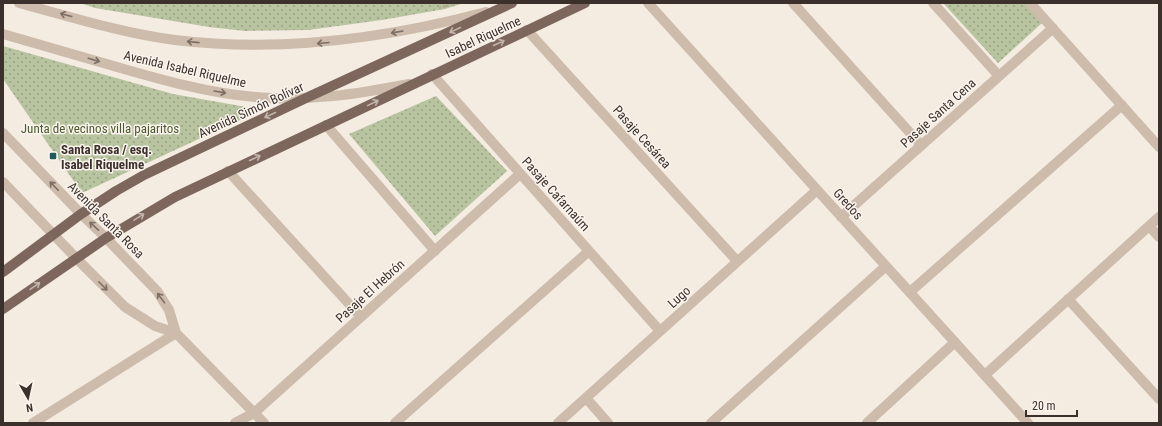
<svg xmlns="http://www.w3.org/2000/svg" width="1162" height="426" viewBox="0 0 1162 426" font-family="'Roboto Condensed',sans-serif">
  <defs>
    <pattern id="park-dots" width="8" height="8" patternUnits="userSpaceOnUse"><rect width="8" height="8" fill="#b8c4a0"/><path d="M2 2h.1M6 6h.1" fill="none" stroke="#97a083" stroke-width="1.8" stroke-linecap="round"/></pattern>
  </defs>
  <rect width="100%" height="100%" fill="#f4ebe1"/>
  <path fill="url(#park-dots)" d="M80 3H464L445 9 382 20 308 30 245 31 209 27 95 8Z
    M943 3H1025L1042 23 998 63Z
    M3 46 173 94 246 107 253 114 82 193 3 79Z
    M436 96 507 171 435 236 349 134Z"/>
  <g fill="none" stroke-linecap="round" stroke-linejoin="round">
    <path stroke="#b9a596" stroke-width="2.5" stroke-dasharray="2 2" stroke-linecap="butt" d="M439 8 455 3"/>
    <path stroke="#cdbbac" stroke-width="10" d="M19 3C71 17 122 33 175 40 280 53 384 39 486 12
      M648 3 1028 423
      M793 3 921 145
      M933 3 999 76
      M1030 3 1159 147
      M527 30 737 261
      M3 34C41 45 79 56 117 67 162 80 208 93 255 97 307 102 358 94 409 84
      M432 74 660 331
      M326 125 435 251
      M3 133 81 214 106 238 157 291 169 310 176 333
      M228 171 361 317
      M3 182 76 258 125 307 155 326 176 333 264 423
      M841 217 1053 28
      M1149 226 1159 237
      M910 292 1122 105
      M1068 299 1159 399
      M985 375 1159 217
      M586 398 608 423
      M33 423 176 333
      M235 423 254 413 520 174
      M395 423 589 251
      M558 423 817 190
      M711 423 886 266
      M867 423 955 342"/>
    <path stroke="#7d675c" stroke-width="10" d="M3 272 81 214 116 191 144 175 306 98 512 3
      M3 309 106 238 175 197 585 3"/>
  </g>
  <defs><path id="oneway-shaft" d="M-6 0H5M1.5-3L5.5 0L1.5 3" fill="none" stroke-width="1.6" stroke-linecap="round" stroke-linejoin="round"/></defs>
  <g stroke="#7d6f65">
    <use href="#oneway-shaft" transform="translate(66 15) rotate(-165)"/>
    <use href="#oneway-shaft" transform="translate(397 32) rotate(170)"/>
    <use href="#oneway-shaft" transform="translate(193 42) rotate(-174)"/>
    <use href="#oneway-shaft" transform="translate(323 43) rotate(175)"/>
    <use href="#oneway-shaft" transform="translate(94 60) rotate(16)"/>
    <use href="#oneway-shaft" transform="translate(220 92) rotate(10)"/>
    <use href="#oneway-shaft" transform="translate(54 186) rotate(-134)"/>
    <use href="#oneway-shaft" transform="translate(94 226) rotate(-137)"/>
    <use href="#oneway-shaft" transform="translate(103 286) rotate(45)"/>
    <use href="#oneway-shaft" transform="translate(161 298) rotate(-126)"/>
  </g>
  <g stroke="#c2b5ac">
    <use href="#oneway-shaft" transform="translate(455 30) rotate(155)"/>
    <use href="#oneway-shaft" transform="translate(499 43) rotate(-25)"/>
    <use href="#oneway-shaft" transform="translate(373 103) rotate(-26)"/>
    <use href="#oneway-shaft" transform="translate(270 115) rotate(155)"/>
    <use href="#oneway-shaft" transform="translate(255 158) rotate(-25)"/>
    <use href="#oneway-shaft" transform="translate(139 217) rotate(-32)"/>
    <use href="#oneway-shaft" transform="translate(35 286) rotate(-35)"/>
  </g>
  <rect fill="#1f5a5e" stroke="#fbf5ee" stroke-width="1.5" x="49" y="152" width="8" height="8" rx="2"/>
  <g text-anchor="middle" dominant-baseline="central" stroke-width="3" stroke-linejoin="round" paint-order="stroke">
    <g font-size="13" fill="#3b302b" stroke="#fbf5ee">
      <text transform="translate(483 37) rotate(-25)">Isabel Riquelme</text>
      <text transform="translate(185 69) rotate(13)">Avenida Isabel Riquelme</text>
      <text transform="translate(251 110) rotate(-25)">Avenida Simón Bolívar</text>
      <text transform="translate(938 113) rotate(-42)">Pasaje Santa Cena</text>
      <text transform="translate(642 137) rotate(48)">Pasaje Cesárea</text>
      <text transform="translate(556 194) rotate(48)">Pasaje Cafarnaúm</text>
      <text transform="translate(848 204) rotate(48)">Gredos</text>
      <text transform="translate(106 220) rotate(45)">Avenida Santa Rosa</text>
      <text transform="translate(370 291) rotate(-42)">Pasaje El Hebrón</text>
      <text transform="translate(679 297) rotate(-42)">Lugo</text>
    </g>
    <g font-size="13" fill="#4a5a2e" stroke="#fbf5ee">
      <text x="100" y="128">Junta de vecinos villa pajaritos</text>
    </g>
    <g font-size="13" font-weight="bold" fill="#3b302b" stroke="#fbf5ee" text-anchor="start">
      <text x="61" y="149">Santa Rosa / esq.<tspan x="61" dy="15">Isabel Riquelme</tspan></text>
    </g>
  </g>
  <rect width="1162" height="426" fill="none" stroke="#3b302b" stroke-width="8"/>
  <g transform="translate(28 398) rotate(171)" stroke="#fbf5ee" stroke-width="3" paint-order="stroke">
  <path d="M0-3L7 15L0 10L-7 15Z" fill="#3b302b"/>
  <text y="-6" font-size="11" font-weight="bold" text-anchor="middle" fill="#3b302b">N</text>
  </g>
  <path d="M1026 410v6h51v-6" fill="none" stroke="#3b302b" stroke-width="2"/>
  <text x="1032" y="410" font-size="12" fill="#3b302b" stroke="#fbf5ee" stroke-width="3" paint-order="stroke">20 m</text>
</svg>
